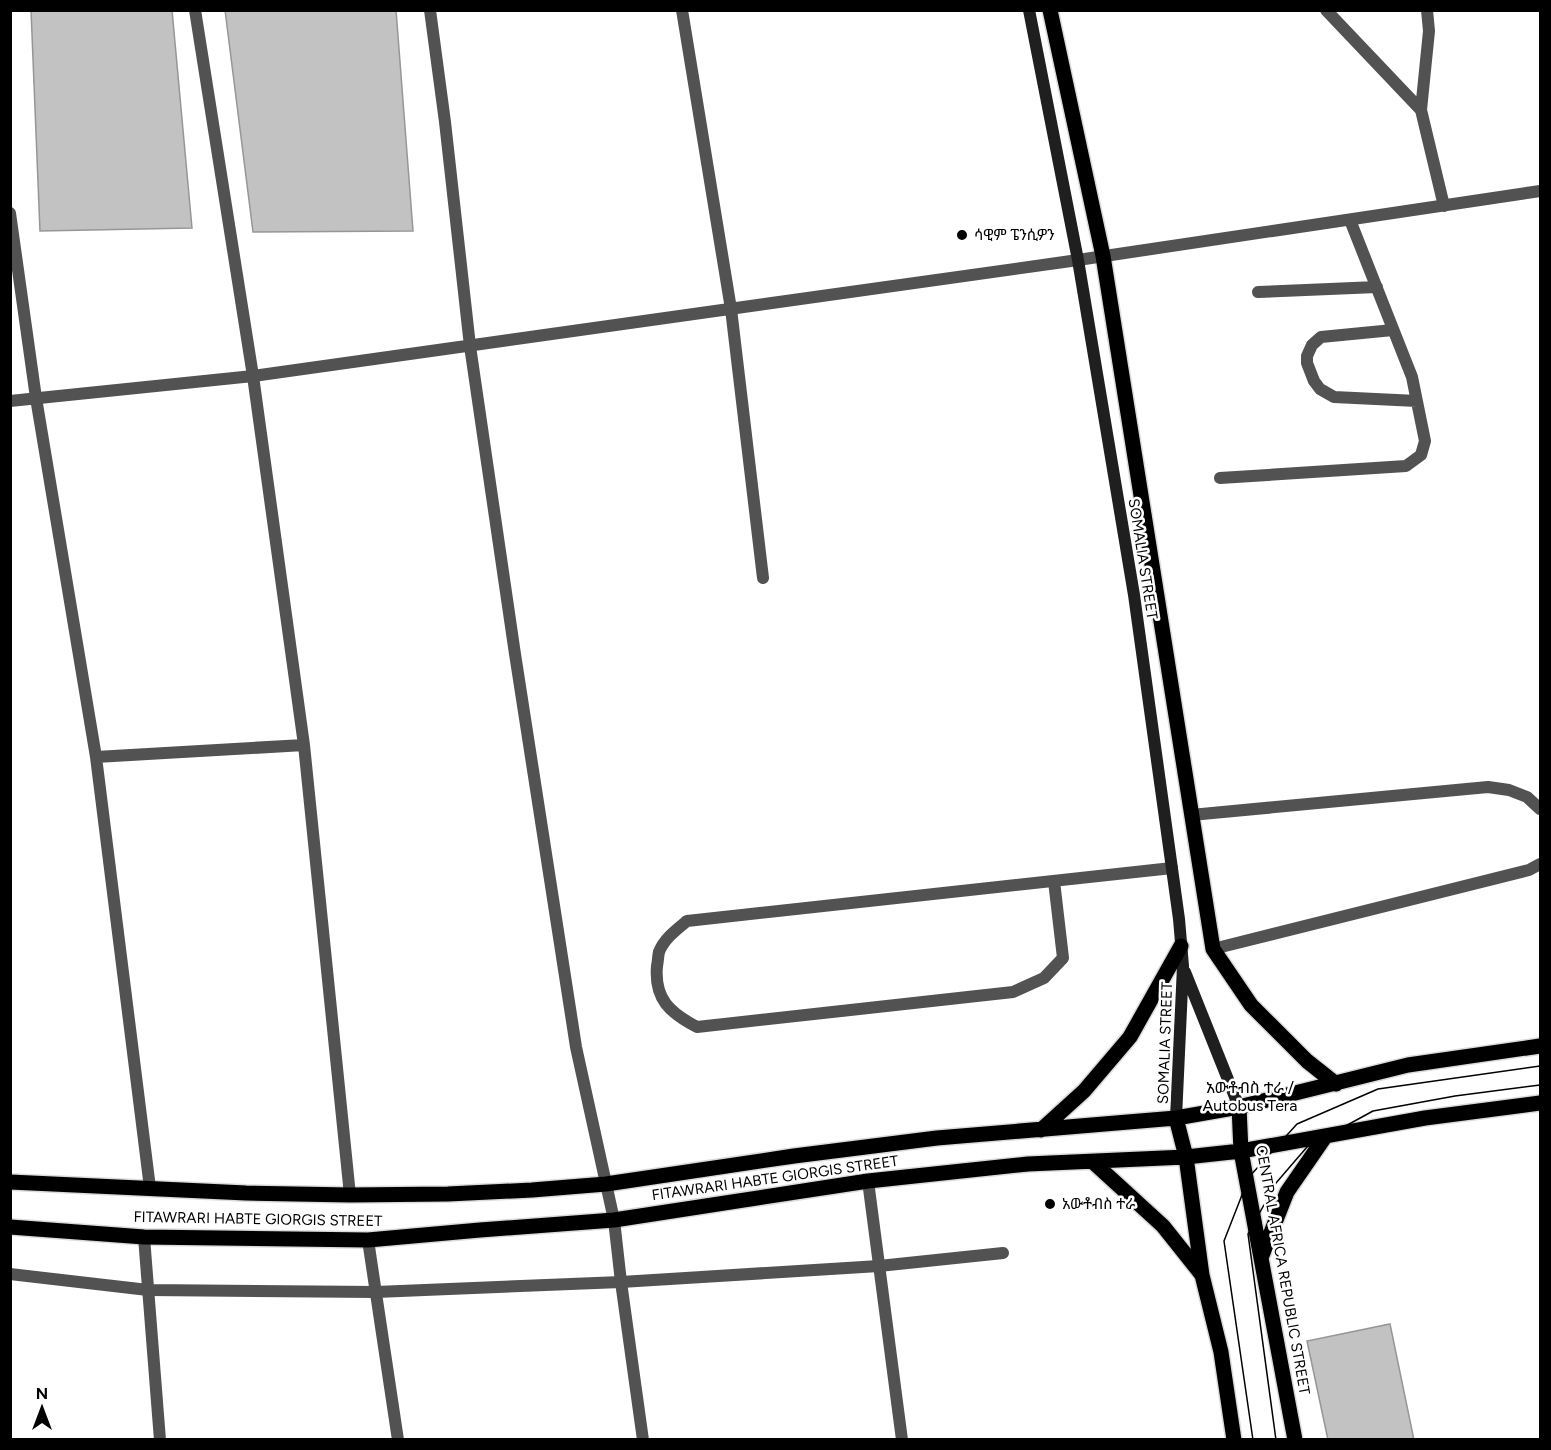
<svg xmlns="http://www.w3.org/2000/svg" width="1551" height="1450" viewBox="0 0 1551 1450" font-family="Figtree,'Noto Sans Ethiopic',sans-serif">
  <rect width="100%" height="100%" fill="#fff"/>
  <path fill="#c2c2c2" stroke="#969696" stroke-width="1.5" d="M31 10H172L192 228 40 231Z
    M225 10H396L413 231 253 232Z
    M1390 1324 1414 1440H1328L1307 1341Z"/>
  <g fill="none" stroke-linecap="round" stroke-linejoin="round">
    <g stroke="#dbdbdb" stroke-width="18">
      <path id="primary" d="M1050 10 1103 256 1213 949 1251 1005 1307 1061 1336 1084
        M1239 1107 1241 1151 1295 1440
        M1176 1118 1186 1157 1202 1275 1221 1352 1234 1440
        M1041 1130 1084 1091 1130 1037 1181 946
        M1093 1162 1163 1226 1202 1275
        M10 1182 246 1193 350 1195 448 1194 532 1190 606 1184 794 1156 937 1138 1176 1118 1239 1107 1408 1065 1540 1046
        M10 1227 144 1237 368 1240 480 1230 614 1220 868 1181 1028 1164 1186 1157 1241 1151 1425 1118 1540 1103
        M1261 1258 1287 1192 1325 1137"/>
    </g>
    <path stroke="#525252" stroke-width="12" d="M1258 292 1377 287
      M1393 330 1321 337 1312 345 1307 356V363L1314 381 1320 389 1334 397 1417 401
      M1220 478 1406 466 1421 455 1425 441 1412 377 1350 220
      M1191 815 1488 787 1509 790 1527 797 1540 809
      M1054 881 1063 958 1044 978 1013 992 697 1027C670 1013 654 999 657 966 658 962 658 956 659 952 664 939 676 930 687 921L1172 868
      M1213 949 1529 870 1540 864
      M10 1274 148 1290 376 1292 621 1282 879 1266 1003 1253"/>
    <path stroke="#525252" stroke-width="12" d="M195 10 253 376 304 745 350 1195
      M430 10 445 122 470 346 515 654 576 1047 614 1220 621 1282 643 1440
      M682 10 731 309 763 578
      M1326 10 1421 110
      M1427 10 1429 31 1421 110 1444 206
      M10 213 36 398 96 757 150 1188
      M10 401 253 376 1078 260 1540 191
      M96 757 304 745
      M868 1181 902 1440
      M144 1237 160 1440
      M368 1240 398 1440"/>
    <path stroke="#1f1f1f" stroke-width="12" d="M1029 10 1078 260 1134 595 1179 919 1183 966 1176 1118
      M1185 972 1239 1107"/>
    <use href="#primary" stroke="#000" stroke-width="15"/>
    <path stroke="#000" stroke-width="1.5" d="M1253 1440 1224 1241 1249 1177 1297 1124 1378 1089 1540 1066
      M1276 1440 1248 1234 1276 1183 1307 1147 1373 1111 1455 1096 1540 1085"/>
  </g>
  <g fill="#000" stroke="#fff" stroke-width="2">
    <circle cx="962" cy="235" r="6"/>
    <circle cx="1050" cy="1204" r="6"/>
  </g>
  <g text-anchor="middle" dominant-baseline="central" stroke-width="5" stroke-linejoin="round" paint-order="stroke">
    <g font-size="15" fill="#000" stroke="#fff" text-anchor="start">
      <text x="974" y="235">ሳዊም ፔንሲዎን</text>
      <text x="1062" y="1204">አውቶብስ ተራ</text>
    </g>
    <g font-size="15" fill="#000" stroke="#fff">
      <text transform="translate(1143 559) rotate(81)">SOMALIA STREET</text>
      <text transform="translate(1165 1043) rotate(-88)">SOMALIA STREET</text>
      <text transform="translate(775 1178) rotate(-8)">FITAWRARI HABTE GIORGIS STREET</text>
      <text transform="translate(258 1219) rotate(1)">FITAWRARI HABTE GIORGIS STREET</text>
      <text transform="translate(1283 1270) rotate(80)">CENTRAL AFRICA REPUBLIC STREET</text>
    </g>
    <g font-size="16" fill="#000" stroke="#fff">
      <text x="1250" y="1087">አውቶብስ ተራ /<tspan x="1250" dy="18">Autobus Tera</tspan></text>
    </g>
  </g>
  <rect width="1551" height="1450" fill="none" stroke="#000000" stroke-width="24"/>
  <g transform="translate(42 1408)" stroke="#ffffff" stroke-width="4.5" paint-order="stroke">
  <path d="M0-4.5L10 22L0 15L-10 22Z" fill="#000000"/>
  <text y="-9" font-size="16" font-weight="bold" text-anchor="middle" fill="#000000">N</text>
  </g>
</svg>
